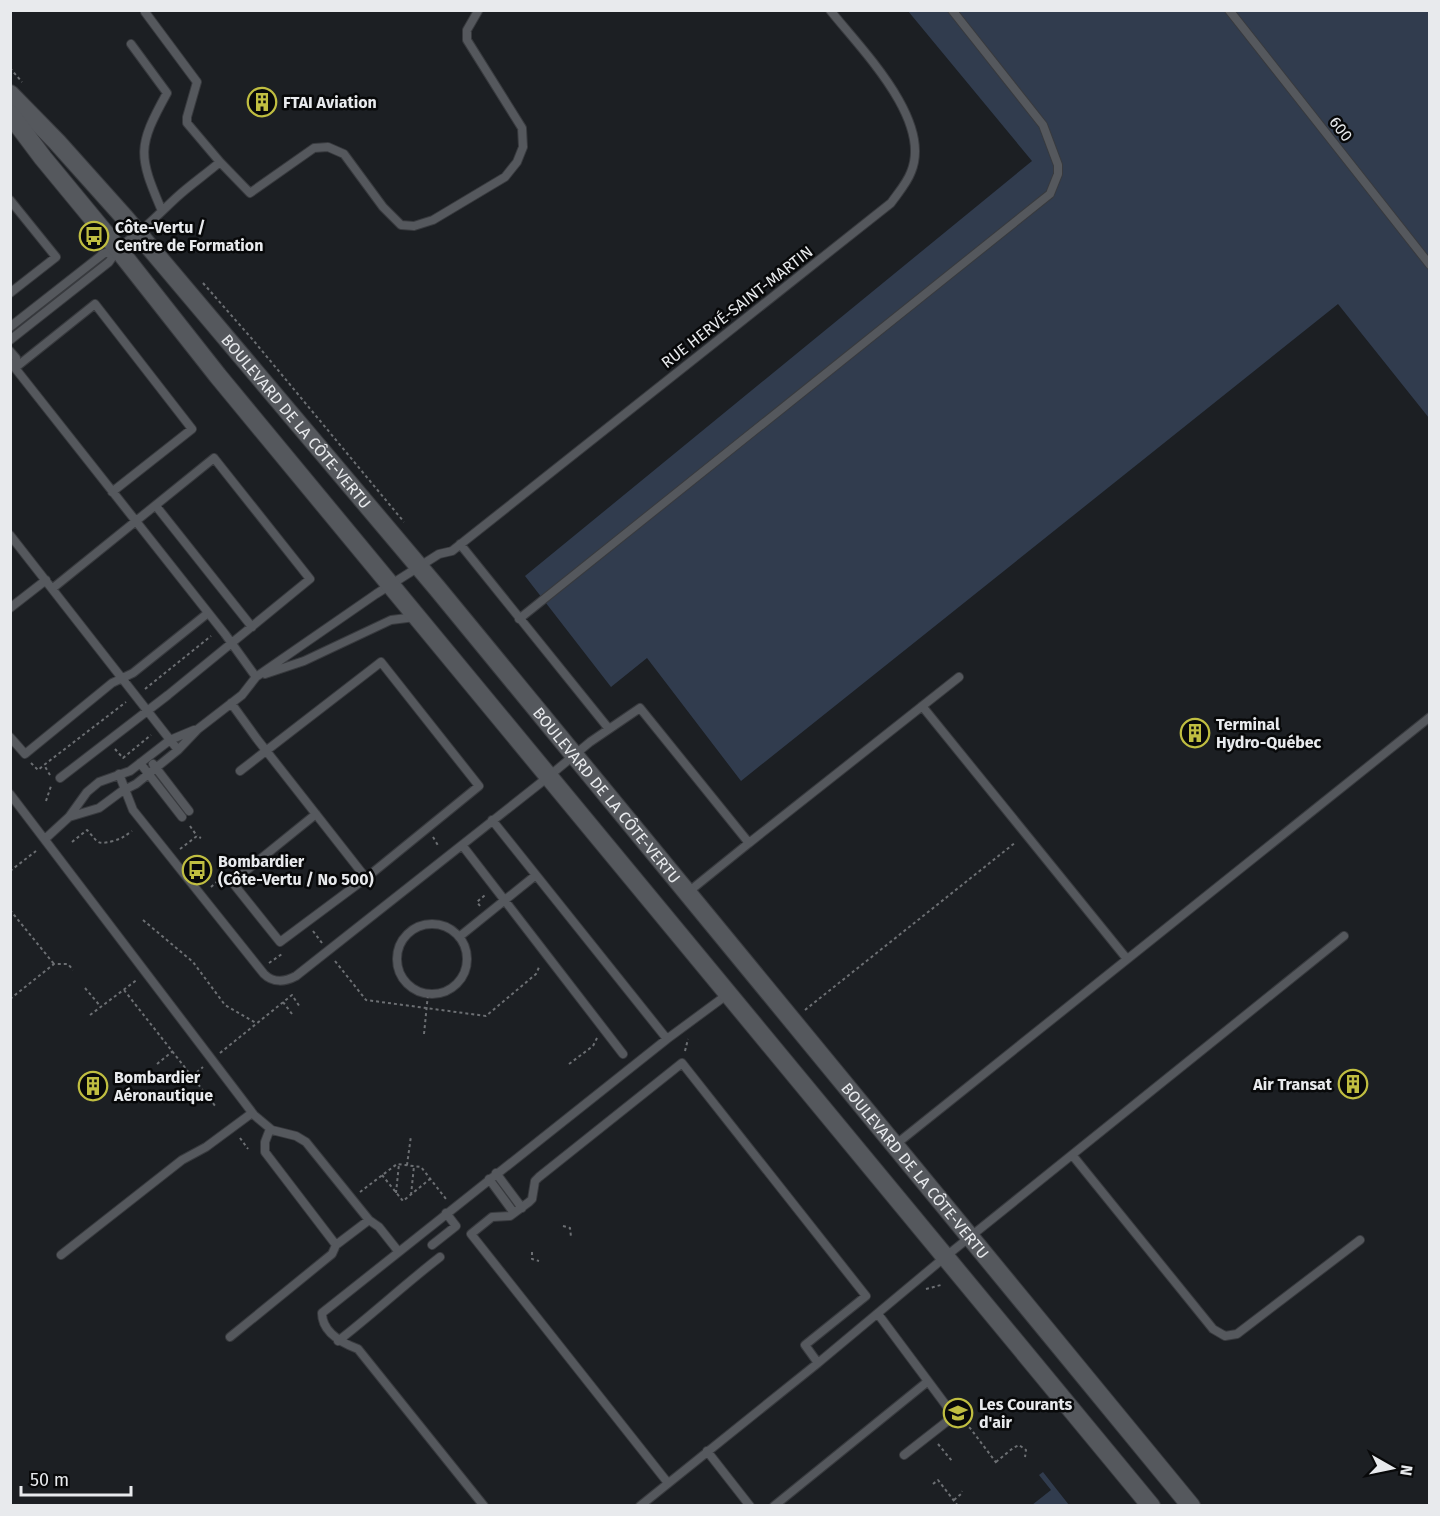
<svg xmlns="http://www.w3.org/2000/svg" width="1440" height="1516" viewBox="0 0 1440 1516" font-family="'Fira Sans',sans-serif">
  <rect width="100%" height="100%" fill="#1c1f23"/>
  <path fill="#313c4e" d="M908 11H1429V418L1338 304 741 781 647 658 611 687 525 576 1032 161Z
    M1043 1472 1069 1505H1032L1051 1490 1039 1475Z"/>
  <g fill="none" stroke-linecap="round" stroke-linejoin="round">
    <g stroke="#383a3e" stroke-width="10">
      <path id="service" d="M1229 10 1430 265
        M145 12 197 82 187 117V123L220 162
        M131 44 167 93C137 147 138 155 162 211
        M10 200 56 257 10 293
        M10 327 103 254C133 243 154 218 177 197 190 185 206 174 220 162L250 193 314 148 328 147 344 154 383 207 401 225 414 226 433 220 505 177 517 162 523 147 522 128 467 40V30L478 11
        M10 340 109 262 118 249
        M10 351 16 358 15 368 225 634 256 677
        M15 368 95 304 192 429 112 492
        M156 506 252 627
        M10 535 178 750
        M460 544 609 729
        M53 588 214 458 310 579 168 695 60 778
        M10 608 46 580
        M519 619 1050 194 1058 174V165L1043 125 952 10
        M265 674 304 661 391 620 415 617
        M231 703 257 739 366 878
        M922 706 1127 959
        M10 737 25 754 112 683 133 673 208 613
        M140 763 182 817
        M153 764 189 811
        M240 771 381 662 479 786 366 878 280 942 232 882 316 814
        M119 774 133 810 264 974C273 983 285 982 296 976L548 777 590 742 640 708 749 843 959 677
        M10 794 254 1115 272 1130 296 1136 306 1142 369 1220 379 1227 398 1251
        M69 817 99 808 122 791 136 784 178 750 198 729 242 695 256 677 376 594 439 554 452 551 891 203C898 193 907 183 911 172 933 120 860 48 830 10
        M492 820 667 1039
        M45 839 69 817 87 792 99 782 130 771 170 740 194 730
        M462 845 623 1054
        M687 893 749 843
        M397 959a35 35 0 1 1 70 0a35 35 0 1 1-70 0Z
        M459 937 536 875
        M270 1129 265 1142V1152L336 1245 369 1220
        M895 1145 1430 717
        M1073 1156 1213 1329 1225 1336 1237 1334 1360 1240
        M496 1173 522 1208
        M489 1179 514 1213
        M432 1245 456 1226 446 1213
        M61 1255 182 1160 206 1147 252 1113
        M878 1314 954 1416 904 1455
        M230 1337 332 1254 336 1245
        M338 1341C373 1314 405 1284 440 1257
        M818 1363 945 1257 1344 936
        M707 1451 750 1506
        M484 1506 358 1349C342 1343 322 1333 322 1313L667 1039 728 994
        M640 1506 818 1363 805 1345 866 1296 682 1063 539 1177 535 1181 532 1199 529 1202 510 1216 492 1217 471 1234 668 1483
        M774 1506 927 1382"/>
    </g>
    <g stroke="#383a3e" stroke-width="20">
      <g id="tertiary">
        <path id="s1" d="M10 94 57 142 125 218 437 588 1191 1506"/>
        <path d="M10 114 43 158 118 249 218 376 1151 1506"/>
      </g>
    </g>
    <path stroke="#6c6f73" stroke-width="2" stroke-dasharray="3 3" stroke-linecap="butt" d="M10 68 22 82
      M203 283 253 340 404 522
      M145 689 211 636
      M115 749 123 758 151 735
      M31 763 38 770 44 765
      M50 775 44 765 126 702
      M46 801 51 786
      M190 826 197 836
      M433 837 439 847
      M72 842 87 830C99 843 96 845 113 841 121 839 125 836 132 831
      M180 849 197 836 201 838
      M10 871 36 851
      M211 887 220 879
      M480 906 477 902 485 895
      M10 910 54 964
      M143 920 193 962 225 1005 256 1023
      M313 931 322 943
      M335 961 366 1000 486 1016 536 974 540 965
      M269 963 282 954
      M85 988 101 1007
      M124 990 216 1107
      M10 999 54 964H68L73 970
      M283 1002 292 1014
      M805 1010 1016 842
      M90 1015 138 979
      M424 1034 428 994
      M685 1051 688 1039
      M220 1053 292 995 300 1007
      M157 1064 173 1051
      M569 1064 593 1046 597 1038
      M192 1076 203 1067
      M240 1138 248 1149
      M407 1165 411 1136
      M382 1175 403 1201 430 1179
      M360 1192 397 1164 421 1167 446 1199
      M396 1193 399 1164
      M411 1195 414 1166
      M563 1226 570 1228 571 1237
      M532 1252V1259L539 1261
      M926 1289 941 1285
      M964 1424 970 1428 998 1465
      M938 1444 952 1461
      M996 1462 1013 1448 1019 1445 1026 1450 1025 1457
      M933 1484 938 1480 958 1506
      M954 1500 961 1494 962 1491"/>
    <use href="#service" stroke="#55585d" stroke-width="8"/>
    <use href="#tertiary" stroke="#55585d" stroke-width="18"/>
  </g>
  <defs>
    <g id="building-ring" transform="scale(1.5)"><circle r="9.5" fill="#08090a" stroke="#c0be41" stroke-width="1.5"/><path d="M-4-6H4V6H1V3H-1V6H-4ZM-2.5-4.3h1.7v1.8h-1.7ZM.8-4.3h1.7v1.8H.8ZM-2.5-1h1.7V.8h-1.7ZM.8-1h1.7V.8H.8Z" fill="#c0be41"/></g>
    <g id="bus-ring" transform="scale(1.5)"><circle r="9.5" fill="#08090a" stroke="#c0be41" stroke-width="1.5"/><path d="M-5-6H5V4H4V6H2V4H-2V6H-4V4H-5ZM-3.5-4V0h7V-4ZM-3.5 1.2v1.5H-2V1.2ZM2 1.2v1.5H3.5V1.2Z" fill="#c0be41"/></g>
    <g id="school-ring" transform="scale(1.5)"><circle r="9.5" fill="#08090a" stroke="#c0be41" stroke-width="1.5"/><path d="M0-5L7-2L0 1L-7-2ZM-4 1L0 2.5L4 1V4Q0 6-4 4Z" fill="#c0be41"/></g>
  </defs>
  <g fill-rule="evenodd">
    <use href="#building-ring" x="262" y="102"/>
    <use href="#bus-ring" x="94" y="236"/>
    <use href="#building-ring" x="1195" y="733"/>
    <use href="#bus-ring" x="197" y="870"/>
    <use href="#building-ring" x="1353" y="1084"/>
    <use href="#building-ring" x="93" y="1086"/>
    <use href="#school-ring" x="958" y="1413"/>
  </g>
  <g text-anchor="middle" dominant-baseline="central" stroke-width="5" stroke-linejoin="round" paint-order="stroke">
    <g font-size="16" font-weight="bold" fill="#e8eaed" stroke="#08090a" text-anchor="start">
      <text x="283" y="102">FTAI Aviation</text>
      <text x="115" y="227">Côte-Vertu /<tspan x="115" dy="18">Centre de Formation</tspan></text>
      <text x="1216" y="724">Terminal<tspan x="1216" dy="18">Hydro-Québec</tspan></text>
      <text x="218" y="861">Bombardier<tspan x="218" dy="18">(Côte-Vertu / No 500)</tspan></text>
      <text x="114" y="1077">Bombardier<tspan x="114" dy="18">Aéronautique</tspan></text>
      <text x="1332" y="1084" text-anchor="end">Air Transat</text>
      <text x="979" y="1404">Les Courants<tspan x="979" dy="18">d'air</tspan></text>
    </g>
    <g font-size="16" fill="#e8eaed" stroke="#08090a">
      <text transform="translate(1341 129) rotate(52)">600</text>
      <text transform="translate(737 307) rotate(-38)">RUE HERVÉ-SAINT-MARTIN</text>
      <text stroke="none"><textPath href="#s1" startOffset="435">BOULEVARD DE LA CÔTE-VERTU</textPath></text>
      <text stroke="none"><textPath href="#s1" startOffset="921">BOULEVARD DE LA CÔTE-VERTU</textPath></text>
      <text stroke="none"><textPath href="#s1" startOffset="1407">BOULEVARD DE LA CÔTE-VERTU</textPath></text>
    </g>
  </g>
  <rect width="1440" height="1516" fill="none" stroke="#e8eaed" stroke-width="24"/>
  <g transform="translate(1392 1468) rotate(99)" stroke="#08090a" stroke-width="4.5" paint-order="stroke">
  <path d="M0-4.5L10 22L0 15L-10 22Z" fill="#e8eaed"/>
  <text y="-9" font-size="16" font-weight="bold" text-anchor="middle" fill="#e8eaed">N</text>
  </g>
  <path d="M21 1486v9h110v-9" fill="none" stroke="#e8eaed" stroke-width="3"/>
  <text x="30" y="1486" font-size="18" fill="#e8eaed" stroke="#08090a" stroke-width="4.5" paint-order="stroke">50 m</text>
</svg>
